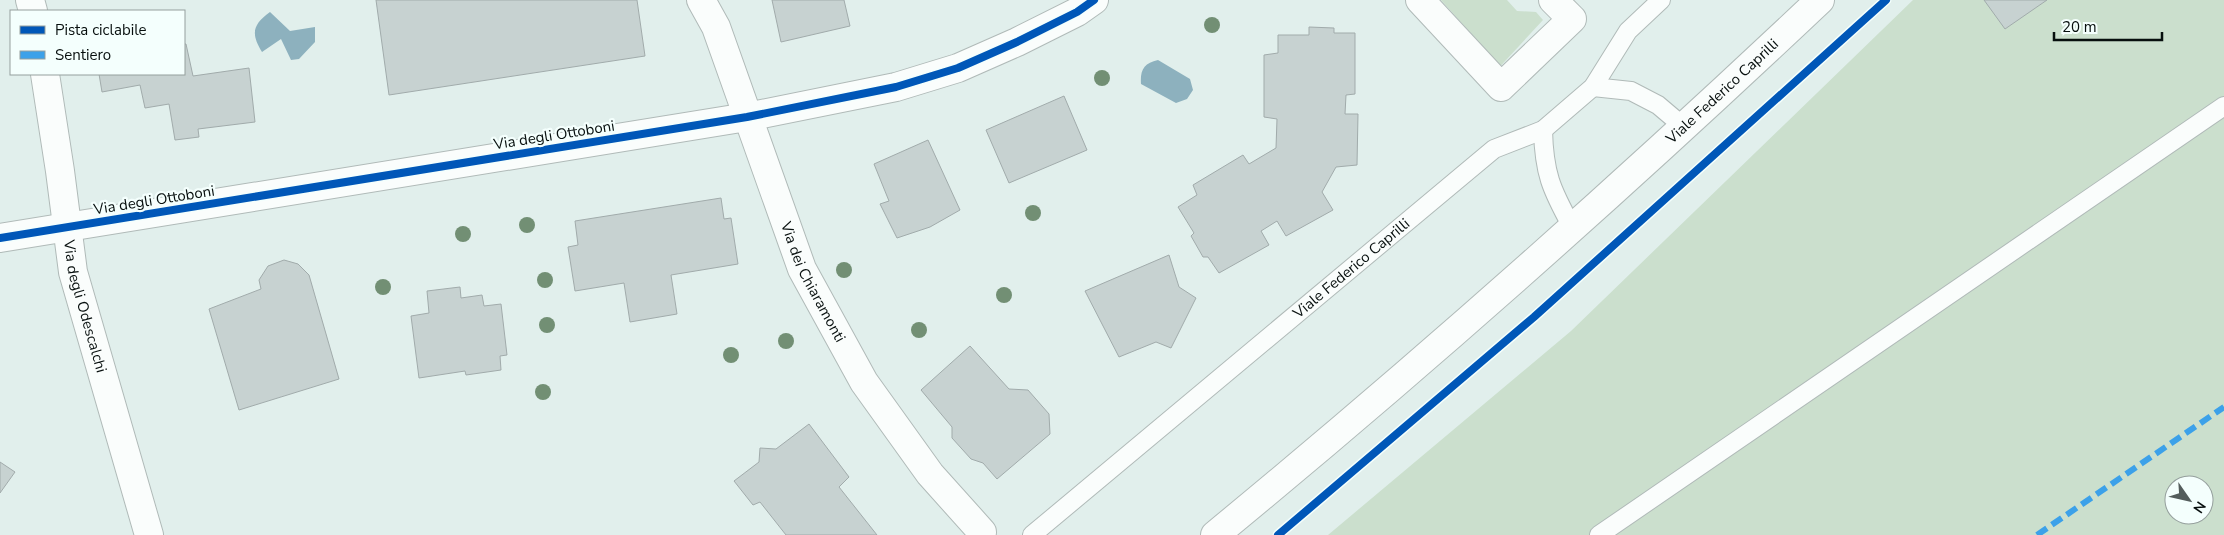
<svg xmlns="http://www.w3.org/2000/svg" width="2224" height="535" viewBox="0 0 2224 535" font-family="'Nunito Sans',sans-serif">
  <rect width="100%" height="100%" fill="#e1efec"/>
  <path fill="#cbdfcd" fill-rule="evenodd" d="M1441 0H1507L1517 11 1536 12 1543 20 1494 73 1485 63V49Z
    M1913 0H2224V535H1328L1571 331ZM2174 485H2204V515H2174Z"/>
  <path fill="#8db1be" d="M270 12 290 31 315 27V42L299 59 291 60 281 39 262 52C251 34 252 25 270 12Z
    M1158 60 1190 79 1193 90 1187 99 1176 103 1141 84C1140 70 1144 63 1158 60Z"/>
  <path fill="#c7d2d1" stroke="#a1abab" d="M376 0H637L645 56 389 95Z
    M772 0H844L850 26 781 42Z
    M1984 0H2047L2005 29Z
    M1309 27 1334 28V33H1355V94L1346 95 1345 114H1358L1357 165 1336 167 1322 192 1333 210 1286 236 1277 221 1261 231 1269 245 1219 273 1208 257H1203L1191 236 1194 233 1178 207 1197 195 1193 185 1243 155 1249 164 1276 148 1277 119 1264 117V55L1278 53V35H1309Z
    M184 44H186L193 76 249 68 255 122 198 129 199 137 175 140 169 104 145 108 140 85 102 92 99 74H184Z
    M1064 96 1087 150 1009 183 986 130Z
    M928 140 960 210 930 227 897 238 880 204 889 201 874 164Z
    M721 198 724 219 731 218 738 264 671 275 677 314 630 322 624 283 575 291 568 247 578 245 575 221Z
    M1169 255 1179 287 1196 298 1171 348 1156 342 1119 357 1085 291Z
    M284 260 298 264 309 275 339 379 239 410 209 309 261 289 259 280 268 266Z
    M460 287 461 298 482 295 484 306 501 304 507 355 500 356 501 370 466 375 465 371 419 378 411 316 429 313 427 291Z
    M970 346 1009 389 1028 390 1049 414 1050 434 997 479 983 463 971 459 952 438V427L921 390Z
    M809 424 849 477 839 487 877 535H786L760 502 753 505 734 481 759 462 760 448 776 449Z
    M0 462 15 472 0 493Z"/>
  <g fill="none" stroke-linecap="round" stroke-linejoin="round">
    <g stroke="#b0bab8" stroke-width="20">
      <g id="lane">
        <path d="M1593 87 1631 91 1658 105 1684 127"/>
        <path d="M1543 130C1544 173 1551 189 1572 227"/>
        <path id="s1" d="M1032 535 1494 149 1543 130 1593 87 1628 31 1661 0"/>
        <path d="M1599 535 2224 106"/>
      </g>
    </g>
    <g stroke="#b0bab8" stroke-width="30">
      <g id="street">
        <path d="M30 0 33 11"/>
        <path id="s2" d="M701 0 716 27 802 269 864 382 930 474 982 532"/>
        <path d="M1420 0 1501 87 1572 19 1553 0"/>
        <path id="s3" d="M45 74 60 171 73 272 149 535"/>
        <path d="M0 238 747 117 896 87 958 68 1017 42 1077 12 1094 0"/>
      </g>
    </g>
    <g stroke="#b0bab8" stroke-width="30">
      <g id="secondary">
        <path id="s4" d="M1215 535C1423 364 1624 185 1820 0"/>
      </g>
    </g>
    <use href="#lane" stroke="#fafdfc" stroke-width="18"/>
    <use href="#street" stroke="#fafdfc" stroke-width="28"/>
    <use href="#secondary" stroke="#fafdfc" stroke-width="28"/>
    <path stroke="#3ca1e9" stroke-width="6" stroke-dasharray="12 6" stroke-linecap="butt" d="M2037 535 2224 407"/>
    <g stroke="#f4fffd" stroke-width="11">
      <path id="cycleway" d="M0 238 747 117 896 87 958 68 1017 42 1077 12 1094 0
        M1278 535 1534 317 1886 0"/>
    </g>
    <use href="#cycleway" stroke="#0057b8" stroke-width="8"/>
  </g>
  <g fill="#728f74">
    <circle cx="1212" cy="25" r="8"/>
    <circle cx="1102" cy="78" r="8"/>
    <circle cx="1033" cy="213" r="8"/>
    <circle cx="527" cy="225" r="8"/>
    <circle cx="463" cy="234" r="8"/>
    <circle cx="844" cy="270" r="8"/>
    <circle cx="545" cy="280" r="8"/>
    <circle cx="383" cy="287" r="8"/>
    <circle cx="1004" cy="295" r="8"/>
    <circle cx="547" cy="325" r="8"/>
    <circle cx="919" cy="330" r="8"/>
    <circle cx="786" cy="341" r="8"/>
    <circle cx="731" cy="355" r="8"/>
    <circle cx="543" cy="392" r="8"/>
  </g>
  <g text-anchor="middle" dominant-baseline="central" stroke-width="4.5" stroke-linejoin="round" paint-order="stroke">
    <g font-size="15" fill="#070f0e" stroke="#f4fffd">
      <text stroke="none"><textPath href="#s4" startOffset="674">Viale Federico Caprilli</textPath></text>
      <text transform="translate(554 135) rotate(-9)">Via degli Ottoboni</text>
      <text transform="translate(154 200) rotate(-9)">Via degli Ottoboni</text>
      <text stroke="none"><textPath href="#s1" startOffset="416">Viale Federico Caprilli</textPath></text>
      <text stroke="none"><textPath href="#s2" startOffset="304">Via dei Chiaramonti</textPath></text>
      <text stroke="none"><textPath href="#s3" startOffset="236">Via degli Odescalchi</textPath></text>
    </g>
  </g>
  <rect x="10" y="10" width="175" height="65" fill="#f4fffd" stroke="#959f9d"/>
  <rect x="20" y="26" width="25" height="8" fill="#0057b8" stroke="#959f9d"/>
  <text x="55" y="35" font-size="15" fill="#070f0e">Pista ciclabile</text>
  <rect x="20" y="51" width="25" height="8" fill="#3ca1e9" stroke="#959f9d"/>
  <text x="55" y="60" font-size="15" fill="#070f0e">Sentiero</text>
  <g transform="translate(2189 500) rotate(124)"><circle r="24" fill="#f4fffd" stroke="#959f9d"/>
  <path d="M0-4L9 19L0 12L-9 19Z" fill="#535d5c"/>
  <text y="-8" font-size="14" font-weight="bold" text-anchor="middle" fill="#070f0e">N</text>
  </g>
  <path d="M2054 32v8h108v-8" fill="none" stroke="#070f0e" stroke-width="2.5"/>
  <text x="2062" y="32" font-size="15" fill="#070f0e" stroke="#f4fffd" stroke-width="4" paint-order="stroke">20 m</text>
</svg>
